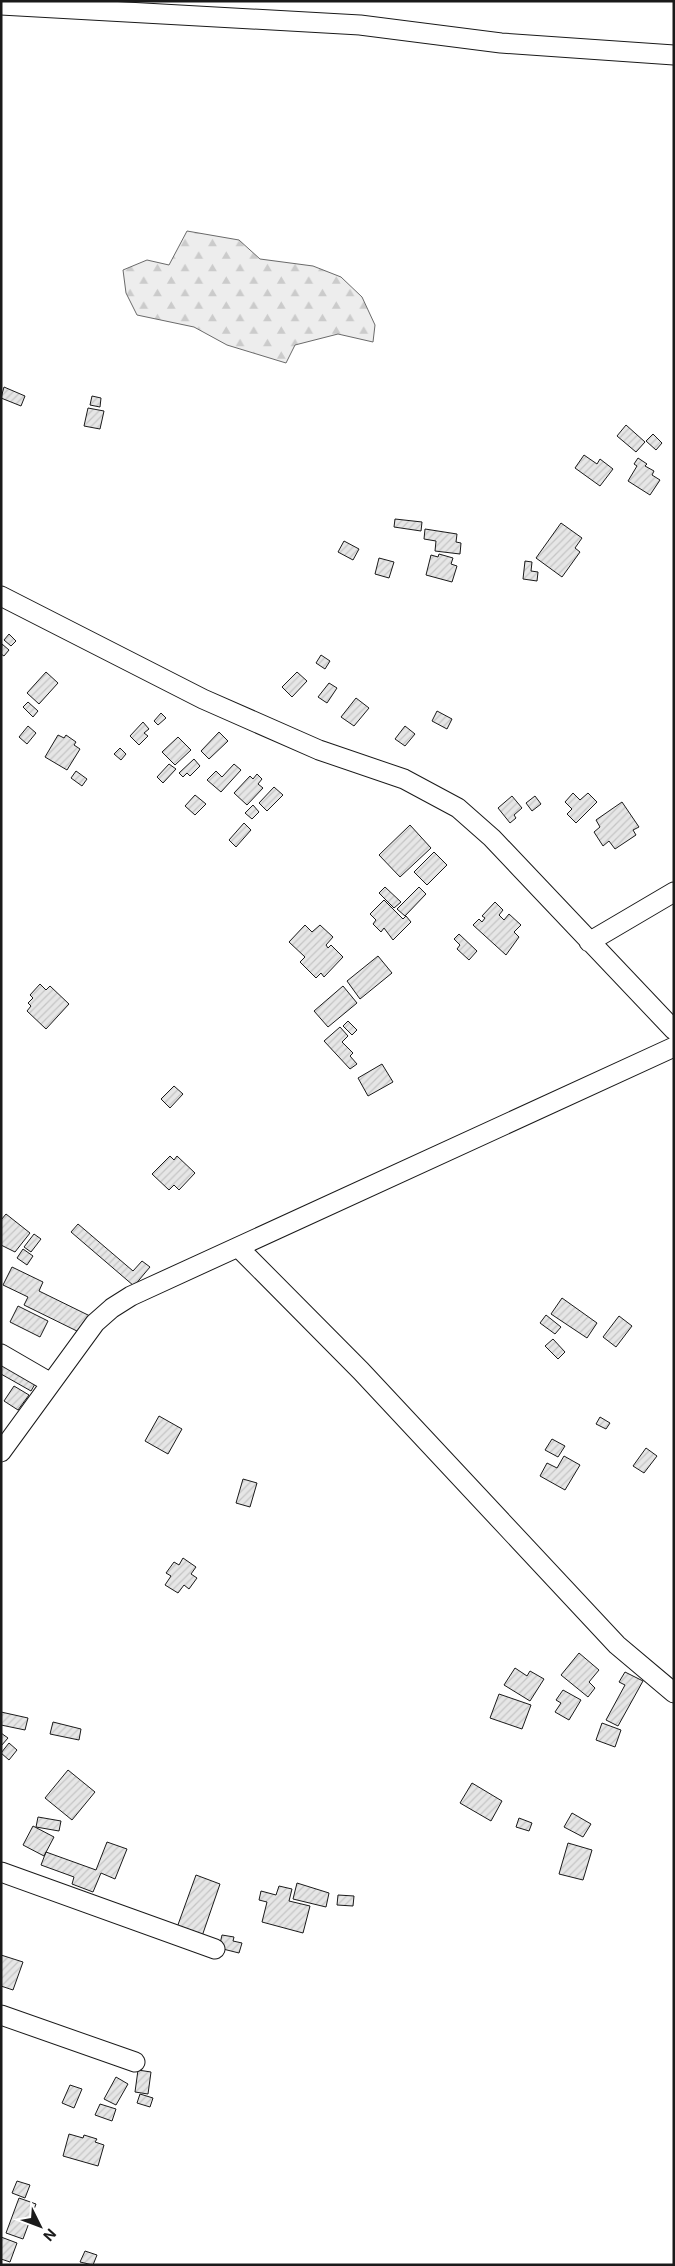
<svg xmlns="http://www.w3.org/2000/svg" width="675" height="2266" viewBox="0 0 675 2266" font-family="Inter,sans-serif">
  <defs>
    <pattern id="forest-firs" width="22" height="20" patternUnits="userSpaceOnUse" patternTransform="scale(1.25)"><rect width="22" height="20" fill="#ededed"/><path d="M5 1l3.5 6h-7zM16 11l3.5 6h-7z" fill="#cbcbcb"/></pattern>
    <pattern id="building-hatch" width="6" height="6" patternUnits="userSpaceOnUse" patternTransform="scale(1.25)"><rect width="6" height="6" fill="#e6e6e6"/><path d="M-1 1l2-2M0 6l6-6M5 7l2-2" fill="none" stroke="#c5c5c5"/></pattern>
  </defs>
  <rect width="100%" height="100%" fill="#fff"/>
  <path fill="url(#forest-firs)" stroke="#6a6a6a" d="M187 231 239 240 260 259 313 266 341 277 362 297 375 325 373 342 338 334 295 345 286 363 227 345 194 327 137 315 126 293 123 270 147 260 169 265Z"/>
  <path fill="url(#building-hatch)" stroke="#1a1a1a" d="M4 387 25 396 21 406 1 398Z
    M92 396 101 398 100 407 90 405Z
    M88 408 104 411 100 429 84 426Z
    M626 425 645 442 636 452 617 436Z
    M653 434 662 443 656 450 646 441Z
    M584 455 597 464 600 459 613 469 600 486 575 468Z
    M638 458 647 464 645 466 654 471 652 475 660 480 650 495 628 481 637 466 634 464Z
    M395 519 422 522 421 531 394 527Z
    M561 523 582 538 575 548 580 552 562 577 536 558Z
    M425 529 457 534 456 542 461 543 460 554 435 551 436 541 424 539Z
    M344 541 359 549 353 560 338 552Z
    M439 554 453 558 451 564 457 566 452 582 426 575 431 555 438 557Z
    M379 558 394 562 389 578 375 574Z
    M525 561 532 562 531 571 538 572 537 581 523 579Z
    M9 634 16 641 11 646 4 640Z
    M2 644 9 650 4 656 1 654Z
    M321 655 330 661 325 669 316 663Z
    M46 672 58 683 39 704 27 693Z
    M297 672 307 681 292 697 282 687Z
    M329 683 337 688 327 703 318 697Z
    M356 698 369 708 354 726 341 717Z
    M28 702 38 711 33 717 23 707Z
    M437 711 452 719 447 729 432 721Z
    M161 713 166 718 158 725 154 721Z
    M143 722 149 729 144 733 148 736 139 745 130 736Z
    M28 726 36 733 27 744 19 737Z
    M405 726 415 734 405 746 395 739Z
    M219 732 228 741 209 759 201 751Z
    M58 735 64 738 66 735 76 742 74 745 80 749 67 770 45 757Z
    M178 737 191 750 175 765 162 752Z
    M120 748 126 754 121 760 114 754Z
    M194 759 200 766 190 776 187 773 183 777 179 773Z
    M169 764 176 769 163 783 157 777Z
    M234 764 241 770 221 792 207 780 216 771 222 777Z
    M76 771 87 779 82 786 71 778Z
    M257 774 262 779 258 784 263 788 247 805 234 793 250 776 253 779Z
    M274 787 283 795 267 811 259 803Z
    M573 793 580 800 588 793 597 802 576 823 567 814 572 809 565 802Z
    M195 795 206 804 195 815 185 806Z
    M512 796 522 808 514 815 516 818 510 823 498 808Z
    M535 796 541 804 532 811 526 803Z
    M622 802 639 827 633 830 636 835 615 849 609 841 603 846 594 832 600 827 596 820Z
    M253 805 259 812 252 819 245 813Z
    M244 823 251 830 236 847 229 840Z
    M410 825 431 848 400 877 379 855Z
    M434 852 447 865 427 885 414 872Z
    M385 887 401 902 394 908 379 893Z
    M419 887 426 894 405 916 397 909Z
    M384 900 403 919 406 916 411 922 393 940 384 928 381 932 373 924 376 920 370 914Z
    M495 902 503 910 499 915 504 920 509 914 521 925 514 932 519 937 506 955 473 925 479 919 482 922 485 918 482 916Z
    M305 925 312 932 320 925 333 937 326 945 328 948 331 945 343 957 324 977 321 973 316 978 300 962 305 957 289 942Z
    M459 934 477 951 469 960 457 949 460 945 454 939Z
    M378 956 392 973 360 999 347 981Z
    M40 984 46 990 50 986 69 1004 46 1029 27 1011 31 1006 28 1003 33 998 30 995Z
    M343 986 357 1003 328 1027 314 1011Z
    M348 1021 357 1030 352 1035 343 1026Z
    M340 1027 348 1036 342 1042 353 1053 350 1056 357 1064 350 1069 324 1041Z
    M382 1064 393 1082 368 1096 358 1078Z
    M174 1086 183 1094 170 1108 161 1099Z
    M170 1156 174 1160 177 1156 195 1173 179 1190 174 1185 169 1190 152 1174Z
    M6 1214 30 1233 15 1252 1 1245V1220Z
    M78 1224 133 1271 142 1261 150 1267 134 1286 71 1232Z
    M34 1234 41 1239 31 1252 24 1247Z
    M23 1249 33 1256 27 1265 17 1258Z
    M12 1267 43 1282 39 1291 90 1316 81 1333 24 1305 28 1297 3 1285Z
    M562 1298 597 1323 587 1338 551 1314Z
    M18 1306 48 1321 40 1337 10 1322Z
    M546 1315 561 1327 555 1334 540 1323Z
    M619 1316 632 1326 616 1347 603 1337Z
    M553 1339 565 1352 558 1359 545 1346Z
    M1 1357 39 1377 31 1391 1 1374Z
    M14 1386 29 1395 18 1410 4 1401Z
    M159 1416 182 1429 168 1454 145 1441Z
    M600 1417 610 1423 606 1429 596 1424Z
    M552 1439 565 1446 558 1457 545 1450Z
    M646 1448 657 1456 644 1473 633 1466Z
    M564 1456 580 1465 565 1490 540 1476 547 1463 557 1468Z
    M243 1479 257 1483 250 1507 236 1503Z
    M183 1558 196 1567 191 1574 197 1578 189 1589 184 1585 178 1593 165 1585 171 1576 166 1573 174 1562 179 1565Z
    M579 1653 599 1670 589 1682 595 1688 588 1697 561 1675Z
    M515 1668 527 1676 530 1671 544 1679 530 1701 504 1685Z
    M625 1672 643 1681 618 1726 606 1720 625 1685 619 1682Z
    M563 1690 581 1700 569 1720 555 1712 561 1703 556 1700Z
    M499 1694 531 1705 522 1729 490 1718Z
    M1 1712 28 1718 25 1730 1 1725Z
    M53 1722 81 1729 79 1740 50 1734Z
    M602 1723 621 1730 615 1747 596 1740Z
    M1 1733 8 1738 1 1746Z
    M9 1743 17 1750 9 1760 1 1753Z
    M68 1770 95 1792 72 1820 45 1798Z
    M472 1783 502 1801 491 1821 460 1803Z
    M572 1813 591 1824 583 1837 564 1827Z
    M38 1817 61 1821 59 1831 36 1827Z
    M519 1818 532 1823 529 1831 516 1827Z
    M33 1826 54 1837 44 1856 23 1845Z
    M107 1842 127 1849 115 1879 101 1873 93 1892 72 1884 74 1877 41 1865 46 1852 96 1870Z
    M568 1843 592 1850 583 1880 559 1874Z
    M196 1875 220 1884 200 1942 175 1933Z
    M297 1883 329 1893 326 1907 293 1899Z
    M279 1886 292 1889 289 1901 310 1906 303 1933 262 1922 267 1902 259 1900 261 1891 276 1895Z
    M338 1895 354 1896 353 1906 337 1905Z
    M222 1935 234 1937 233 1941 242 1943 239 1953 219 1948Z
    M1 1955 23 1962 13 1990 1 1986Z
    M138 2070 151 2072 148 2094 135 2092Z
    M116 2077 128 2084 116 2105 104 2099Z
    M70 2085 82 2089 74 2108 62 2103Z
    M140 2094 153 2098 150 2107 137 2103Z
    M100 2104 116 2109 112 2121 95 2115Z
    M69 2134 83 2138 84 2135 97 2139 95 2142 104 2145 98 2166 63 2156Z
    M17 2181 30 2185 25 2198 12 2193Z
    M19 2198 36 2204 23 2239 6 2233Z
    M1 2237 17 2243 10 2262 1 2259Z
    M85 2251 97 2255 93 2265 80 2262Z"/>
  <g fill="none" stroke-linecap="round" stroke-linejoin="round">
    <g stroke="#1a1a1a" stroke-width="21">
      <path id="minor" d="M1 5 360 25 501 43 674 55
        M1 596 203 699 319 750 404 779 458 808 492 838 674 1030
        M589 942 674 892
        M238 1247 361 1371 617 1645 674 1693
        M1 1354 51 1383
        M1 1452 95 1323 112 1308 131 1296 674 1047
        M1 1872 215 1949
        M1 2015 135 2062"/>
    </g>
    <use href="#minor" stroke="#fff" stroke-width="19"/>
  </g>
  <rect width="675" height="2266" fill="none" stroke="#1a1a1a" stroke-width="5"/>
  <g transform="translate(40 2226) rotate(132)" stroke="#ffffff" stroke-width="4" paint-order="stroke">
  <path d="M0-4L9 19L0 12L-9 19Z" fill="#1a1a1a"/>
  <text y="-8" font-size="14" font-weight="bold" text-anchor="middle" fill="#1a1a1a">N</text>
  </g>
</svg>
